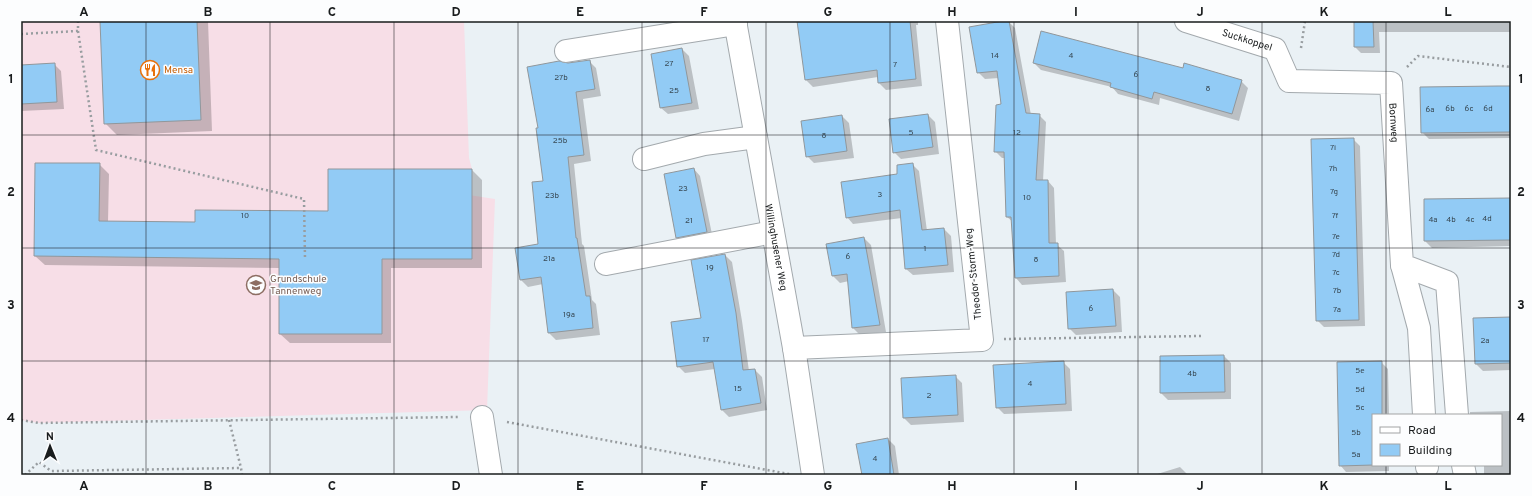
<svg xmlns="http://www.w3.org/2000/svg" width="1532" height="496" viewBox="0 0 1532 496" font-family="Overpass,sans-serif">
  <rect width="100%" height="100%" fill="#eaf1f5"/>
  <path fill="#f7dee7" d="M21 21H464L469 158 472 169 469 195 495 199 487 410 39 423 21 420Z"/>
  <path fill="#0003" d="M101 21H208L212 131 117 135 105 123Z
    M798 21H918V25H916L922 86 886 90 879 83 878 77 813 87 806 80Z
    M1008 21 1015 28 1031 115H1039L1046 122 1043 181H1048L1054 188 1056 244 1064 251 1066 282 1022 285 1016 278 1013 222 1007 217 1005 158H1002L995 151 1002 105 999 78 985 79 978 72Z
    M1355 21H1511V32H1379L1380 53H1361L1355 47Z
    M682 49 689 56 699 109 668 114 661 108Z
    M589 61 596 68 601 96 583 99 591 161 574 164 582 244 584 246 592 300 596 304 600 335 556 340 549 333 543 284 528 287 521 280 539 245 544 182 539 129 568 64Z
    M1034 63 1184 69 1241 81 1248 88 1239 121 1160 98 1159 105 1118 94 1112 87 1041 70Z
    M54 64 61 71 64 109 21 111V66Z
    M1511 86V138L1429 139 1422 132Z
    M928 115 935 122 939 154 901 159 894 152Z
    M842 116 849 123 854 158 814 163 807 156Z
    M1353 139 1360 146 1365 326 1324 327 1317 320Z
    M99 164 109 174 108 222 196 223 329 212 472 170 482 180V268H391V343H290L280 334V268L45 265 35 256Z
    M912 164 919 171 927 231 944 229 951 236 954 272 913 275 906 269 902 218 853 224 847 217Z
    M694 169 700 176 713 239 683 244 676 237Z
    M1511 198V246L1432 248 1425 241Z
    M864 238 871 245 886 332 860 335 853 328 849 281 840 283 833 276 827 245Z
    M725 255 732 262 742 321 749 371 755 370 762 377 767 410 729 417 722 410 715 369 685 373 678 366 702 319Z
    M1113 290 1120 297 1122 332 1076 335 1069 328Z
    M1511 318V370L1483 371 1476 364Z
    M1224 356 1231 363V399L1168 400 1161 393V357Z
    M1063 362 1070 369 1072 411 1004 414 997 407Z
    M1381 362 1388 369 1389 415H1373V465H1389V471L1346 472 1340 465Z
    M955 376 962 383 964 422 911 425 904 418 902 379Z
    M1511 411V475H1484V465H1501V415H1470V412Z
    M888 439 895 446 899 475H863Z
    M1180 467 1188 475H1154Z"/>
  <path fill="#92cbf5" stroke="#91979b" d="M100 21H197L201 120 104 124Z
    M797 21H910L916 79 878 83 877 70 805 80Z
    M1003 21H1009L1026 113 1040 114 1036 180H1048L1049 243H1058L1059 276 1015 278 1011 217H1006L1004 152H994L996 105 1001 104 997 71 977 73 969 27Z
    M1354 21H1373L1374 47H1354Z
    M1041 31 1183 68 1184 63 1242 80 1232 114 1154 92 1152 99 1110 87 1111 83 1033 63Z
    M682 48 692 103 660 108 651 54Z
    M590 60 595 89 576 92 584 155 568 157 576 238H577L586 296H590L593 328 548 333 541 277 520 280 515 248 538 244 532 182 543 181 536 128H538L527 67 559 61 568 63Z
    M55 63 57 102 21 104V65Z
    M1498 86H1511V132L1421 133 1420 87Z
    M928 114 933 147 893 153 889 119Z
    M842 115 847 151 806 157 801 121Z
    M1354 138 1359 320 1316 321 1311 139Z
    M35 163H100L99 221 195 222V210L328 211V169H472V259H382V334H279V259L34 256Z
    M913 163 922 230 944 228 948 265 905 269 900 210 846 218 841 182 897 174V165Z
    M694 168 707 232 676 238 664 174Z
    M1511 198V240L1424 241V199Z
    M864 237 880 325 852 328 847 274 832 276 826 244Z
    M725 254 736 313 743 370 755 369 761 403 721 410 713 362 677 367 671 322 701 318 691 260Z
    M1113 289 1116 326 1068 329 1066 292Z
    M1511 317V363L1475 364 1473 318Z
    M1224 355 1225 392 1160 393V356Z
    M1064 361 1066 404 996 408 993 365Z
    M1382 361V415H1373V465L1339 466 1337 362Z
    M956 375 958 415 903 418 901 378Z
    M888 438 894 475H862L856 444Z"/>
  <g fill="none" stroke-linecap="round" stroke-linejoin="round">
    <g stroke="#a3a9ad" stroke-width="24">
      <g id="minor">
        <path id="s1" d="M735 21 794 348 813 475"/>
        <path id="s2" d="M1186 21 1275 49 1289 81 1391 83 1402 265 1447 282 1457 415"/>
        <path d="M566 51 736 24"/>
        <path d="M644 159 704 144 756 137"/>
        <path d="M606 264 773 232"/>
        <path d="M1402 265 1419 328 1424 415"/>
        <path d="M794 348 982 340 947 21"/>
        <path d="M482 417 491 475"/>
        <path d="M1427 465V467"/>
        <path d="M1463 465 1465 475"/>
      </g>
    </g>
    <path stroke="#989da0" stroke-width="2.5" stroke-dasharray="2 3" stroke-linecap="butt" d="M78 31 96 150 304 199 305 259
      M21 34 78 31V21
      M1301 48 1305 21
      M1407 67 1418 56 1511 67
      M1004 339 1201 336
      M21 420 39 423 458 417
      M229 420 241 468 242 475
      M507 422 789 474
      M25 475 39 462 51 471 241 468"/>
    <use href="#minor" stroke="#fff" stroke-width="22"/>
  </g>
  <path fill="none" stroke="#191c1d" stroke-width="1" stroke-opacity="0.55" d="M146 21V475M270 21V475M394 21V475M518 21V475M642 21V475M766 21V475M890 21V475M1014 21V475M1138 21V475M1262 21V475M1386 21V415M21 135H1511M21 248H1511M21 361H1511M1386 465V475"/>
  <defs>
    <g id="restaurant-ring" transform="scale(1)"><circle r="9.5" fill="#fcfdfe" stroke="#e8710a" stroke-width="1.5"/><path d="M-5-6h1v4h1v-4h1v4h1v-4h1v5L-1.5 .5V6h-2V.5L-5-1ZM5-6V6H3V1.5H1.5Q1.5-4 5-6Z" fill="#e8710a"/></g>
    <g id="school-ring" transform="scale(1)"><circle r="9.5" fill="#fcfdfe" stroke="#8d6e63" stroke-width="1.5"/><path d="M0-5L7-2L0 1L-7-2ZM-4 1L0 2.5L4 1V4Q0 6-4 4Z" fill="#8d6e63"/></g>
  </defs>
  <g fill-rule="evenodd">
    <use href="#restaurant-ring" x="150" y="70"/>
    <use href="#school-ring" x="256" y="285"/>
  </g>
  <g text-anchor="middle" dominant-baseline="central" stroke-width="3" stroke-linejoin="round" paint-order="stroke">
    <g font-size="8" fill="#374853">
      <text x="995" y="56">14</text>
      <text x="1071" y="56">4</text>
      <text x="669" y="64">27</text>
      <text x="895" y="65">7</text>
      <text x="1136" y="75">6</text>
      <text x="561" y="78">27b</text>
      <text x="1208" y="89">8</text>
      <text x="674" y="91">25</text>
      <text x="1450" y="109">6b</text>
      <text x="1469" y="109">6c</text>
      <text x="1488" y="109">6d</text>
      <text x="1430" y="110">6a</text>
      <text x="911" y="133">5</text>
      <text x="1017" y="133">12</text>
      <text x="824" y="136">8</text>
      <text x="560" y="141">25b</text>
      <text x="1333" y="148">7i</text>
      <text x="1333" y="169">7h</text>
      <text x="683" y="189">23</text>
      <text x="1334" y="192">7g</text>
      <text x="880" y="195">3</text>
      <text x="552" y="196">23b</text>
      <text x="1027" y="198">10</text>
      <text x="245" y="216">10</text>
      <text x="1335" y="216">7f</text>
      <text x="1487" y="219">4d</text>
      <text x="1433" y="220">4a</text>
      <text x="1451" y="220">4b</text>
      <text x="1470" y="220">4c</text>
      <text x="689" y="221">21</text>
      <text x="1336" y="237">7e</text>
      <text x="925" y="249">1</text>
      <text x="1336" y="255">7d</text>
      <text x="848" y="257">6</text>
      <text x="549" y="259">21a</text>
      <text x="1036" y="260">8</text>
      <text x="710" y="268">19</text>
      <text x="1336" y="273">7c</text>
      <text x="1337" y="291">7b</text>
      <text x="1091" y="309">6</text>
      <text x="1337" y="310">7a</text>
      <text x="569" y="315">19a</text>
      <text x="706" y="340">17</text>
      <text x="1485" y="341">2a</text>
      <text x="1360" y="371">5e</text>
      <text x="1192" y="374">4b</text>
      <text x="1030" y="384">4</text>
      <text x="738" y="389">15</text>
      <text x="1360" y="390">5d</text>
      <text x="929" y="396">2</text>
      <text x="1360" y="408">5c</text>
      <text x="1356" y="433">5b</text>
      <text x="1356" y="455">5a</text>
      <text x="875" y="459">4</text>
    </g>
    <g font-size="10" fill="#191c1d" stroke="#fcfdfe">
      <text stroke="none"><textPath href="#s2" startOffset="64">Suckkoppel</textPath></text>
      <text stroke="none"><textPath href="#s2" startOffset="270">Bornweg</textPath></text>
      <text stroke="none"><textPath href="#s1" startOffset="230">Willinghusener Weg</textPath></text>
      <text transform="translate(974 274) rotate(-96)">Theodor-Storm-Weg</text>
    </g>
    <g font-size="10" fill="#c56008" stroke="#fcfdfe" text-anchor="start">
      <text x="164" y="70">Mensa</text>
    </g>
    <g font-size="10" fill="#785e54" stroke="#fcfdfe" text-anchor="start">
      <text x="270" y="279">Grundschule<tspan x="270" dy="12">Tannenweg</tspan></text>
    </g>
  </g>
  <rect width="1532" height="496" fill="none" stroke="#fcfdfe" stroke-width="44"/>
  <rect x="1372" y="414" width="130" height="52" fill="#fcfdfe" stroke="#a1a3a4"/>
  <rect x="1380" y="427" width="20" height="6" fill="#ffffff" stroke="#a1a3a4"/>
  <text x="1408" y="434" font-size="12" fill="#191c1d">Road</text>
  <rect x="1380" y="444" width="20" height="12" fill="#92cbf5" stroke="#a1a3a4"/>
  <text x="1408" y="454" font-size="12" fill="#191c1d">Building</text>
  <g transform="translate(50 446) rotate(359)" stroke="#fcfdfe" stroke-width="3" paint-order="stroke">
  <path d="M0-3L7 15L0 10L-7 15Z" fill="#191c1d"/>
  <text y="-6" font-size="11" font-weight="bold" text-anchor="middle" fill="#191c1d">N</text>
  </g>
  <rect x="22" y="22" width="1488" height="452" fill="none" stroke="#191c1d" stroke-width="1.5"/>
  <g font-size="13" text-anchor="middle" font-weight="bold" fill="#191c1d">
    <text x="84" y="16">A</text>
    <text x="208" y="16">B</text>
    <text x="332" y="16">C</text>
    <text x="456" y="16">D</text>
    <text x="580" y="16">E</text>
    <text x="704" y="16">F</text>
    <text x="828" y="16">G</text>
    <text x="952" y="16">H</text>
    <text x="1076" y="16">I</text>
    <text x="1200" y="16">J</text>
    <text x="1324" y="16">K</text>
    <text x="1448" y="16">L</text>
    <text x="11" y="83">1</text>
    <text x="1521" y="83">1</text>
    <text x="11" y="196">2</text>
    <text x="1521" y="196">2</text>
    <text x="11" y="309">3</text>
    <text x="1521" y="309">3</text>
    <text x="11" y="422">4</text>
    <text x="1521" y="422">4</text>
    <text x="84" y="490">A</text>
    <text x="208" y="490">B</text>
    <text x="332" y="490">C</text>
    <text x="456" y="490">D</text>
    <text x="580" y="490">E</text>
    <text x="704" y="490">F</text>
    <text x="828" y="490">G</text>
    <text x="952" y="490">H</text>
    <text x="1076" y="490">I</text>
    <text x="1200" y="490">J</text>
    <text x="1324" y="490">K</text>
    <text x="1448" y="490">L</text>
  </g>
</svg>
